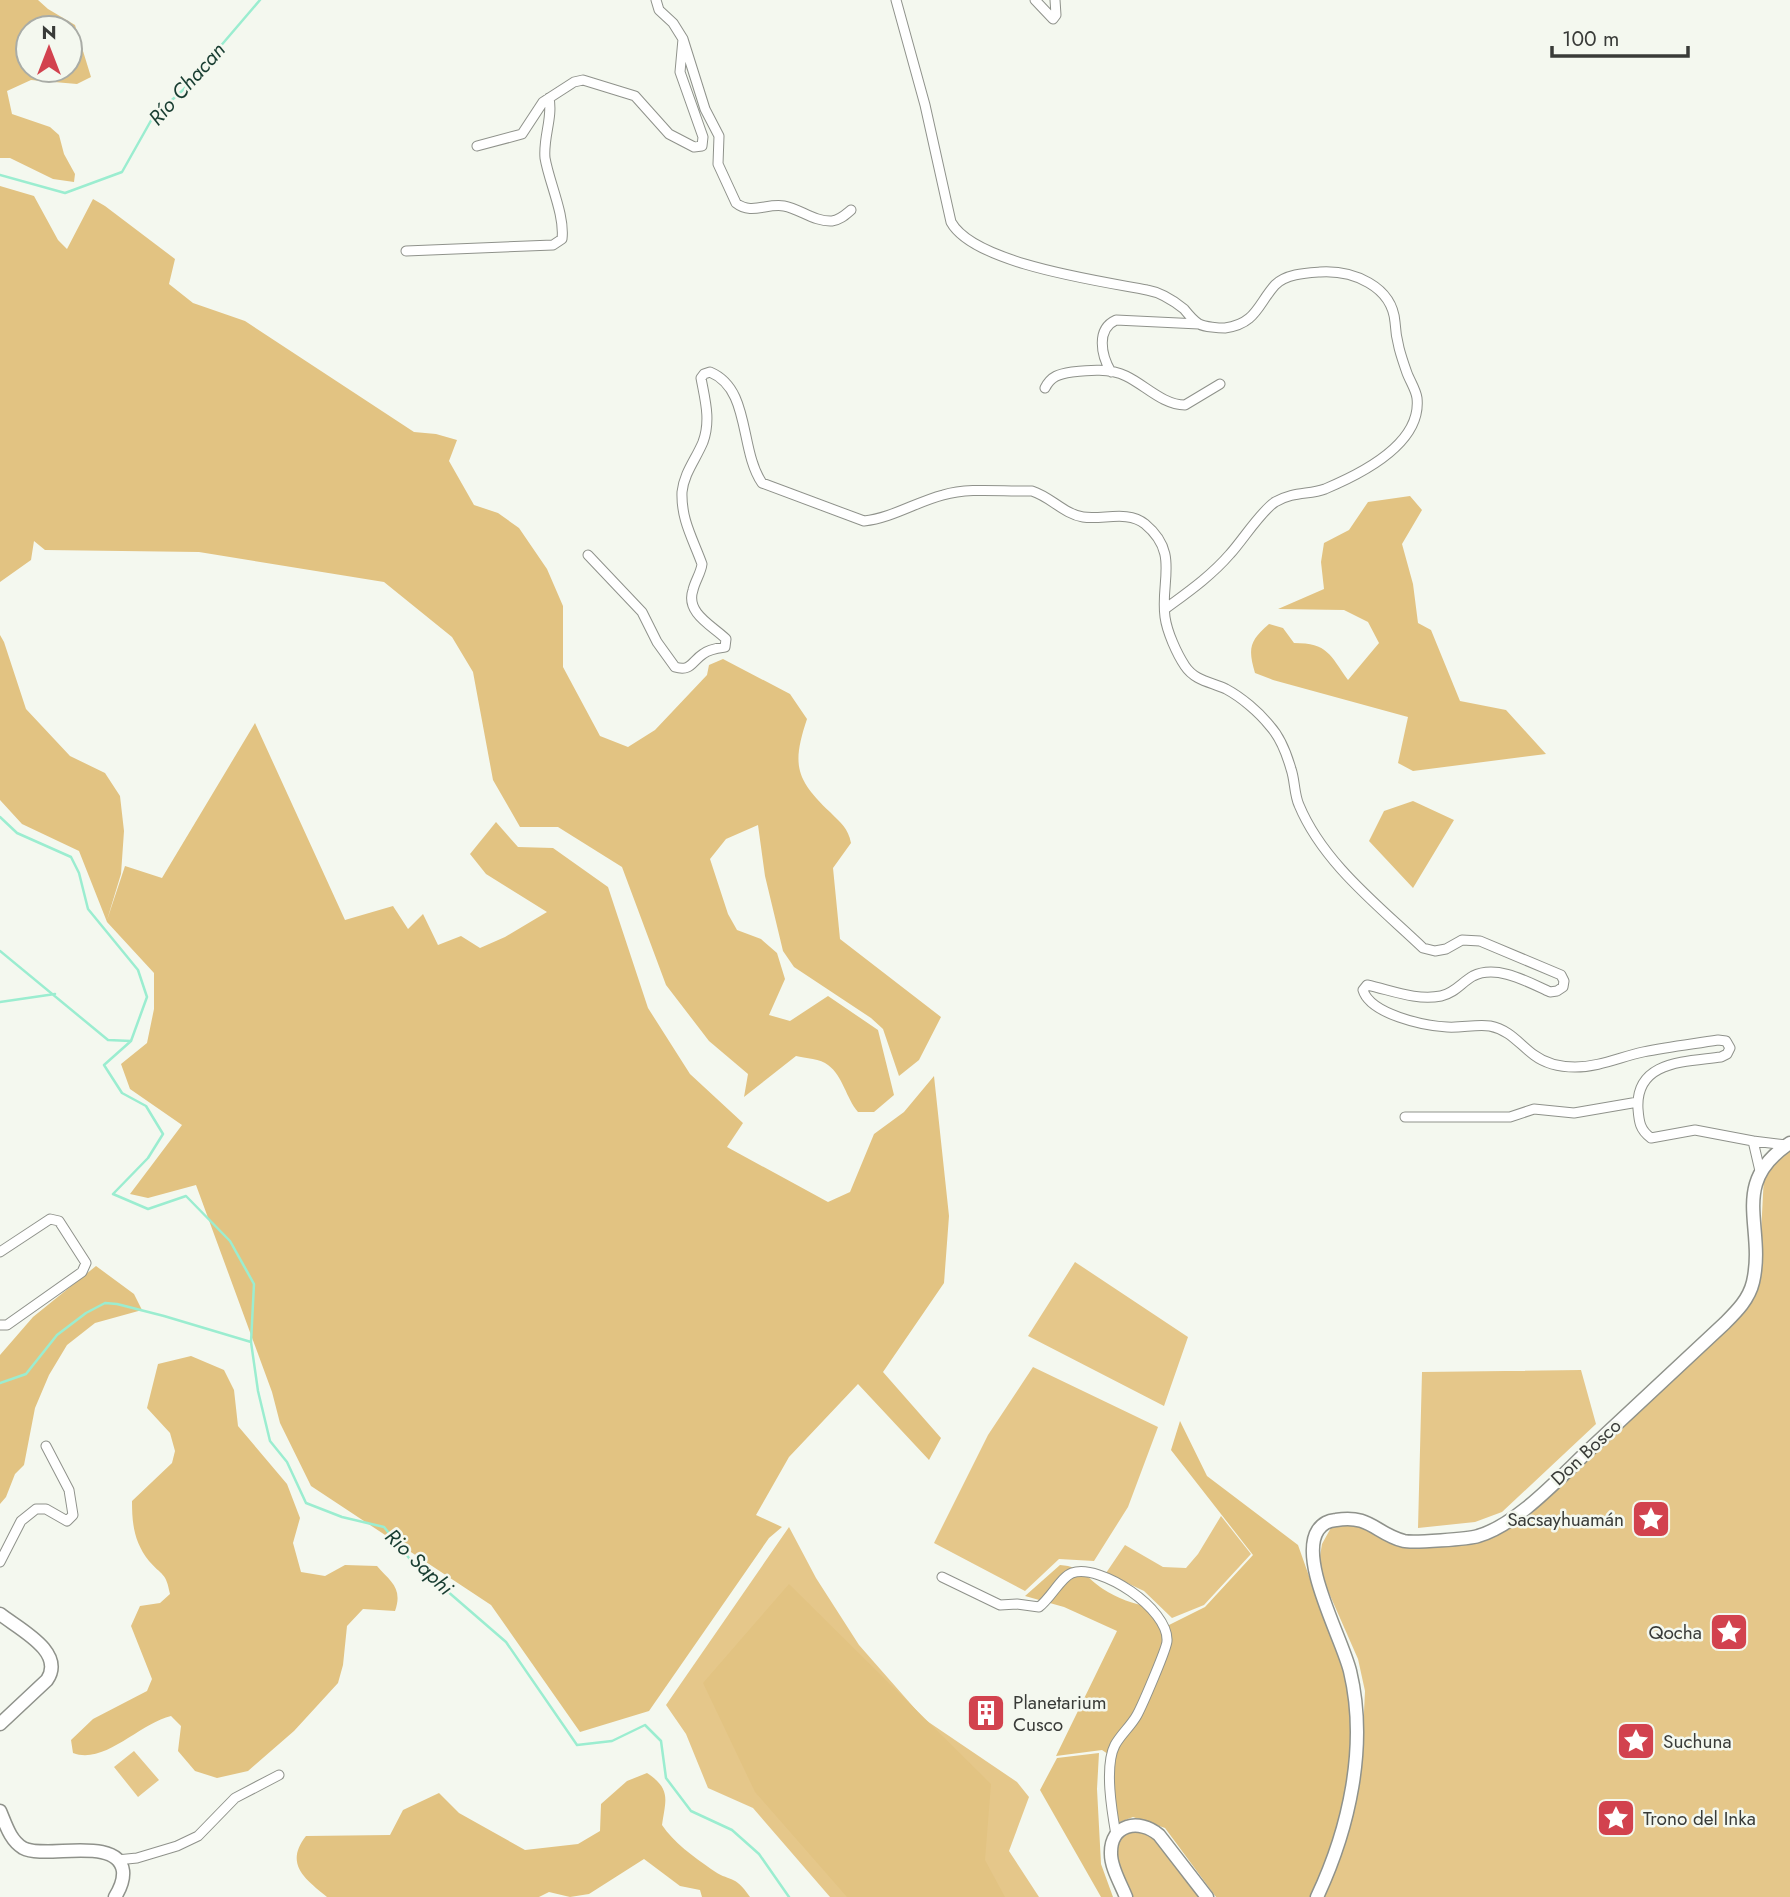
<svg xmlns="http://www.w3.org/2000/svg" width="1790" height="1897" viewBox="0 0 1790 1897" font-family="Jost,sans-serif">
  <rect width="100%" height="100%" fill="#f4f8ef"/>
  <path fill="#e5c78a" d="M1790 1146V1897H1319L1342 1853 1361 1774 1365 1691 1358 1659 1318 1568 1322 1544 1333 1524 1378 1527 1422 1542 1478 1537 1520 1515 1754 1299 1759 1273 1764 1175Z
    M1075 1262 1188 1337 1164 1406 1028 1336Z
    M1033 1367 1158 1427 1128 1507 1094 1561 1059 1559 1025 1591 934 1543 988 1435Z
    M1581 1370 1596 1424 1502 1512 1475 1522 1418 1528 1422 1372Z
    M1221 1516 1251 1554 1204 1605 1172 1618 1144 1591 1106 1573 1125 1545 1163 1567 1186 1568 1198 1554Z
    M789 1527 816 1578 859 1645 924 1719 1017 1782 1029 1797 1009 1851 1039 1897H830L753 1808 708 1788 686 1734 666 1705Z
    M134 1751 159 1780 138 1797 114 1767Z
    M1121 1828 1149 1830 1202 1897H1126L1111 1857Z"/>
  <path fill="#e2c382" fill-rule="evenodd" d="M0 0H38L48 9 75 25 91 77 77 84 31 80 7 91 12 114 50 127 59 135 64 154 75 174 74 182 53 179 10 158H0ZM28 28H70V70H28Z
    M0 186 34 196 58 240 67 249 93 199 105 206 175 259 169 284 193 303 245 321 414 432 436 434 457 440 449 461 474 505 498 513 519 528 547 569 563 606V667L600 736 628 747 655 730 707 675 709 665 723 659 790 694 807 719C792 764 795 779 830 812 841 823 848 828 851 843L833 868 840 939 941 1017 919 1060 899 1076 883 1029 871 1018 794 967 783 951 765 876 758 825 726 839 710 859 728 914 737 930 761 939 777 953 785 979 769 1015 790 1021 828 996 878 1030 894 1095 874 1112H858C846 1098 843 1076 828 1065 821 1059 805 1058 796 1056L744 1097 748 1074 709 1041 666 985 622 867 558 827H520L493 780 473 672 452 637 384 582 199 552 45 550 34 541 31 560 0 582Z
    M1410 496 1422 510 1402 544 1413 584 1418 623 1431 630 1460 701 1506 710 1546 754 1413 771 1398 763 1408 717 1273 680 1255 673C1248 649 1249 641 1269 624L1283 628 1294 643C1328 643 1330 655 1348 680L1379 643 1368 622 1344 610 1278 609 1324 589 1321 562 1324 543 1349 530 1368 502Z
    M0 635 4 642 26 709 70 756 105 773 120 796 124 831 121 874 107 920 125 866 162 878 255 723 345 920 393 906 408 929 423 914 438 945 461 936 480 948 505 937 547 912 486 874 470 854 496 822 518 847 553 848 608 887 648 1008 690 1074 743 1123 727 1147 828 1202 850 1192 874 1134 904 1112 934 1076 949 1216 944 1283 883 1372 941 1438 929 1460 858 1384 789 1457 756 1515 782 1527 769 1538 649 1711 580 1732 491 1605 311 1486 280 1423 272 1392 196 1185 148 1198 130 1194 182 1125 130 1089 121 1064 147 1043 154 1009V973L107 922 79 851 22 824 0 800Z
    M1413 801 1454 820 1413 888 1369 841 1384 811Z
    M96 1266 134 1294 142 1310 95 1323 67 1345 49 1375 35 1408 24 1465 15 1474 6 1497 0 1504V1355L33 1317Z
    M191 1356 224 1370 234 1390 238 1426 287 1484 300 1518 293 1543 301 1572 325 1576 345 1565 377 1566C391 1582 403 1588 395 1611L363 1609 347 1626 343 1665 338 1683 294 1731 248 1771 217 1778 195 1771 178 1751 181 1726 171 1716C140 1723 105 1765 73 1753L71 1740 93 1719 147 1691 152 1679 131 1626 140 1606 160 1603 170 1594C166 1572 162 1576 149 1561 134 1542 132 1524 132 1501L172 1463 175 1451 170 1433 147 1408 158 1364Z
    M1180 1421 1207 1476 1298 1545 1321 1610 1339 1653 1353 1702V1759L1332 1856 1312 1897H1216L1165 1828 1133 1817 1112 1825 1111 1756 1102 1750 1056 1756 1117 1631 1064 1607 1025 1596 1060 1565C1084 1567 1085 1577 1103 1589 1117 1598 1134 1605 1150 1606L1167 1626 1205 1607 1253 1555 1171 1450Z
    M789 1584 991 1784 985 1860 1005 1897H847L755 1792 703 1683Z
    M1099 1753 1097 1789 1101 1864 1113 1897H1101L1040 1790 1057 1758Z
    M647 1773C671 1789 666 1799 662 1825 673 1842 694 1857 711 1869 730 1883 734 1873 750 1897H702L700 1890 680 1886 644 1859 589 1894 570 1897 549 1892 539 1897H327C305 1879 284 1864 306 1836L390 1835 403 1810 439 1793 459 1813 525 1850 578 1844 600 1831 601 1804 627 1781Z"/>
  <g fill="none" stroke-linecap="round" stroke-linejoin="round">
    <path stroke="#9bedd0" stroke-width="2.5" d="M0 175 65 193 122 172 153 117 183 90 260 0
      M0 817 17 833 71 857 79 873 88 909 138 970 147 997 131 1041 104 1065 122 1093 146 1106 163 1134 148 1158 113 1194 148 1209 186 1196 230 1241 254 1284 251 1342 258 1391 270 1441 287 1462 306 1503 342 1517 384 1527 409 1558 506 1642 577 1745 612 1741 645 1725 661 1741 666 1778 691 1811 732 1830 759 1854 789 1897
      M0 951 108 1040 131 1041
      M0 1002 55 994
      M0 1383 26 1374 57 1335 86 1313 105 1303 117 1304 164 1316 251 1342"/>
    <g stroke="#8f928b" stroke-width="11">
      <path id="street" d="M656 0 659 10 673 23 683 39 705 109 719 136 718 164 736 203C751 215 767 203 784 206 800 209 815 222 832 221 840 220 845 215 851 210
        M896 0 925 105 951 222C974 264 1101 281 1147 290 1159 292 1174 301 1184 309 1188 314 1194 321 1199 324 1205 327 1219 328 1225 328 1256 324 1258 304 1275 285 1286 274 1306 273 1320 272 1353 270 1392 286 1395 322 1396 341 1401 356 1407 373 1410 381 1416 390 1417 398 1422 444 1361 474 1325 489 1309 495 1294 491 1275 502 1261 511 1242 541 1230 554 1211 576 1188 592 1165 609
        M1035 0 1053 19 1056 15 1055 0
        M477 146 522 134 543 102 574 82 583 80 635 96 669 134 694 147 702 146 703 137 680 72 683 39
        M406 251 553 245 562 239C565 215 549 182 545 158 543 137 553 118 549 98
        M1111 372C1101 355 1096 329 1116 320L1199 324
        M1045 388C1051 376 1059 374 1072 372 1089 370 1110 368 1126 376 1145 385 1163 405 1185 405L1220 384
        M588 555 642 612 657 642 675 667C691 672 692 661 703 654 709 649 718 648 725 647L726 639C713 626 685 613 693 590 695 581 701 573 702 564 693 539 681 520 682 492 684 473 696 459 703 442 711 420 705 400 701 378L704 374 710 372C751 389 739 449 762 483L864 521C892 518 916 502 943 495 971 487 1003 492 1032 491 1051 497 1064 514 1083 517 1103 520 1128 510 1145 524 1180 553 1160 581 1165 617 1167 632 1177 654 1185 666 1195 681 1211 682 1226 689 1241 697 1259 712 1270 726 1280 737 1287 755 1291 769 1295 780 1294 794 1299 805 1323 863 1379 906 1423 948L1435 951 1446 949 1462 940 1480 941 1561 975 1564 981 1563 987 1557 991 1550 992C1528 982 1497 964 1473 976 1462 982 1455 993 1441 996 1416 1001 1391 990 1367 985L1363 990C1370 1014 1424 1026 1447 1027 1462 1028 1476 1024 1490 1026 1510 1030 1519 1044 1534 1055 1546 1064 1561 1067 1575 1067 1599 1067 1620 1057 1643 1052 1668 1047 1693 1044 1718 1040L1726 1041 1730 1048 1727 1054 1721 1057C1686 1062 1635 1060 1638 1109 1639 1122 1640 1130 1651 1138L1695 1130 1753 1141 1760 1171
        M1405 1117H1510L1534 1109 1574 1113 1638 1102
        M1753 1141 1786 1145
        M0 1252 50 1219 59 1221 86 1263 82 1272 7 1325H0
        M0 1562 21 1521 36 1509H46L67 1521 73 1515 69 1490 46 1446
        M942 1577 1000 1605 1017 1604 1039 1607C1051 1598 1061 1577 1072 1573 1100 1563 1169 1609 1167 1641 1167 1648 1142 1706 1137 1715 1131 1726 1121 1734 1115 1745 1104 1766 1112 1812 1116 1835
        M117 1860 137 1858 177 1846 198 1836 235 1798 279 1775"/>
    </g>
    <g stroke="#8f928b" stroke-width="15">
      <path id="secondary" d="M0 1614C19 1629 66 1652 47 1680L0 1724
        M0 1811C6 1825 10 1840 23 1848 45 1860 118 1835 123 1871 124 1881 120 1889 115 1897
        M1126 1897C1121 1884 1111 1868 1111 1854 1110 1824 1139 1818 1159 1835L1207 1897
        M1317 1897C1349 1829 1368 1746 1350 1671 1342 1638 1298 1560 1318 1530 1323 1523 1328 1521 1336 1520 1370 1514 1376 1534 1404 1541 1413 1543 1469 1539 1478 1536 1517 1525 1560 1477 1590 1449 1635 1407 1680 1365 1725 1323 1737 1311 1749 1299 1753 1282 1766 1226 1728 1184 1790 1143"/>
    </g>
    <use href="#street" stroke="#fff" stroke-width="9"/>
    <use href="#secondary" stroke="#fff" stroke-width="12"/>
  </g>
  <defs>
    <g id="sight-square" transform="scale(2.0125)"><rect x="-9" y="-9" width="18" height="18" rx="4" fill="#d2424e" stroke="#f4f8ef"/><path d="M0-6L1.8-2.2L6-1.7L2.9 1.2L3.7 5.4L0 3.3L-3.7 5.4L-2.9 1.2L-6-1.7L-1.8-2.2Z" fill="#fff"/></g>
    <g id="building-square" transform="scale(2.0125)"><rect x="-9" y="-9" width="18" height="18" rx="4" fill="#d2424e" stroke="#f4f8ef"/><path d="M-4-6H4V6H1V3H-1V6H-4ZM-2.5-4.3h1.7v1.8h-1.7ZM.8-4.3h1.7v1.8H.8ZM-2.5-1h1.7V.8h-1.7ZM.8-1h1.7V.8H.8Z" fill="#fff"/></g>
  </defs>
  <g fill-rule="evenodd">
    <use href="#sight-square" x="1651" y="1519"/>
    <use href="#sight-square" x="1729" y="1632"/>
    <use href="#building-square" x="986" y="1713"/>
    <use href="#sight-square" x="1636" y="1741"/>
    <use href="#sight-square" x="1616" y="1818"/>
  </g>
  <g text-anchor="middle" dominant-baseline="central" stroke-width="5" stroke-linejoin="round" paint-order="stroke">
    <g font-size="19" fill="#393b38" stroke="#f4f8ef">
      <text transform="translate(1586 1452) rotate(-43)">Don Bosco</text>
    </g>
    <g font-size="19" fill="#393b38" stroke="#f4f8ef" text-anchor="start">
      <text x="1624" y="1519" text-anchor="end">Sacsayhuamán</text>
      <text x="1702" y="1632" text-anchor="end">Qocha</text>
      <text x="1013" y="1702">Planetarium<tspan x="1013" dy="22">Cusco</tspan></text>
      <text x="1663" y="1741">Suchuna</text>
      <text x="1643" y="1818">Trono del Inka</text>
    </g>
    <g font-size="21" font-style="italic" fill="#183d31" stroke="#f4f8ef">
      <text transform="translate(187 84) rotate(-48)">Río Chacan</text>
      <text transform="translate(419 1562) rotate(44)">Rio Saphi</text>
    </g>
  </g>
  <g transform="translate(49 49)"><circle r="33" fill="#f4f8ef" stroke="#a9aca6" stroke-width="2"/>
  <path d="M0-5L12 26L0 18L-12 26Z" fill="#d2424e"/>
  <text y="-10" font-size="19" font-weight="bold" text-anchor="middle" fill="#393b38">N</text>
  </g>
  <path d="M1552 46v10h136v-10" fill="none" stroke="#393b38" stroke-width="3.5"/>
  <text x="1562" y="46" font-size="21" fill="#393b38" stroke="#f4f8ef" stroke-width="5" paint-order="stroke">100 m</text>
</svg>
